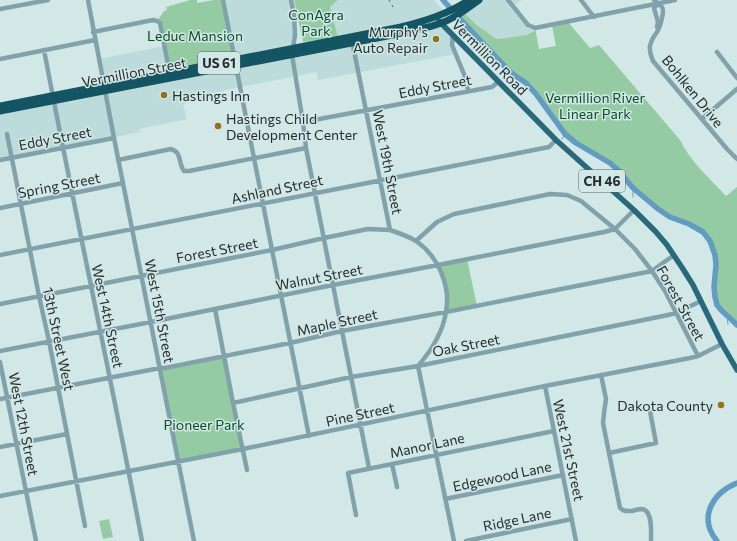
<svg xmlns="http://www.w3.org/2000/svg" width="737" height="541" viewBox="0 0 737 541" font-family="Commissioner,sans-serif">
  <rect width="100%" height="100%" fill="#d2e8e7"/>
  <path fill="#bddbdb" d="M223 0H291L294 15 293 48 235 60Z
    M338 0H434L444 11 402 25 338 37 330 7Z
    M483 0H522L511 8 528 28 534 31 527 35 501 39 495 38 492 37 465 14Z
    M440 23 453 35 456 54 318 80 316 72 207 94 208 99 183 104 187 119 139 129 140 132 0 160V106L104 86 99 59 164 46 169 73Z"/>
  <path fill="#95cba3" d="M190 0H197V3L214 0H223L235 60 169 73 160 24 157 21 164 11 167 10 166 7Z
    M294 0H338L330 7 338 37 303 42Z
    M465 14 477 25 495 38 499 39 527 35 534 31 535 28 539 49 556 46 552 25 568 22 590 48 599 45 680 140C690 161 710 179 726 196L737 187V325L732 320 722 311 717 305 715 297 714 287 716 265 715 255 710 241 703 232 689 224 670 217 658 209 633 188 618 170 610 163 576 143 565 134 536 94 526 83 511 73 459 18Z
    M467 259 477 306 446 312 447 295 438 265Z
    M224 356 243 449 178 462 160 368Z
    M109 519 113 537 103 539 99 521Z"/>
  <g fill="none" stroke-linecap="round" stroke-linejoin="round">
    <path stroke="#639cc3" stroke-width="1" d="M562 139 565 134
      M633 197V188
      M727 316 728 324"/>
    <path stroke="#639cc3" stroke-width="5.5" d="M443 0 459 18 511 73 526 83 536 94 565 134 576 143 610 163 618 170 633 188 658 209 670 217 689 224 703 232 710 241 715 255 716 265 714 287 715 297 717 305 722 311 732 320 737 325
      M717 541C698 518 712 493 737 483"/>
    <path stroke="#82a2ab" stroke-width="4.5" d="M88 0 114 138 194 541
      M223 0 272 250 309 436
      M291 0 294 15 295 35 292 55 303 122 306 148 369 468
      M508 0 528 25 535 28 675 0
      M581 0 594 17
      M654 0C656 2 660 4 662 7 665 11 660 27 657 32 654 36 651 40 650 46 649 52 651 56 653 61L727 149 737 159
      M0 9 48 0
      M657 27 658 22 654 8 658 4
      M93 32 153 20 157 21 160 23 170 75
      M453 35 452 45 466 79 468 91
      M352 41 390 230C399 233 408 236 416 241 438 256 451 286 446 312 443 331 431 351 418 366L454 541
      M44 50C75 214 111 377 142 541
      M717 52 737 78
      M0 59 95 40
      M702 119 737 89
      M303 122 492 87 498 82
      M7 134 39 296 49 341 85 526
      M0 160 114 138
      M118 160 171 149C182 152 178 163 184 171H189L306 148
      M0 208 123 183
      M416 241 427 231 437 222 454 214 550 194 567 195 581 201 615 229 635 249 652 271 665 291 698 356
      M0 255C183 220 366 183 549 147L556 140
      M0 304 272 250 324 238 368 229 390 230
      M215 309 233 403 247 470
      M0 351 151 322 333 285 438 265 604 232 615 229 634 210
      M0 362 36 541
      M601 375 606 399 604 413 603 423 620 508C624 512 627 511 632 511 635 510 639 509 642 509 653 510 651 533 651 541
      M545 386 576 541
      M0 399 160 368H165L290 343 342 331 446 312 642 273 652 271 674 255
      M233 403 351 377 418 366 668 315 676 313 701 301
      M0 447 67 434
      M609 453 656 443 650 411
      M392 464 397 487
      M0 496 243 449 545 386 690 358 698 356 722 344
      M445 499 563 475
      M356 515 348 473 554 431
      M466 541 572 519"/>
    <path stroke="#286a7b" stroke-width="5.5" d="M439 21 556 140 634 210 656 232 667 245 683 269 693 285 722 344 737 370"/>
    <path stroke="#145564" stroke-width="7" d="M0 106 401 27C425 21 448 14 469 0
      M0 111 408 32C424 28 441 25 456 16 464 11 471 6 479 0"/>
    <path stroke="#4a5555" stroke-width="1" stroke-dasharray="2 4" stroke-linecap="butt" d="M389 0 393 7"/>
  </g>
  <g fill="#95731b" stroke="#d2e8e7" stroke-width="1.5">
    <circle cx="436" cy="39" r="4"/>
    <circle cx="164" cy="95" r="4"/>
    <circle cx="218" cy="126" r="4"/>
    <circle cx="721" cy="405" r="4"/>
  </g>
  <g text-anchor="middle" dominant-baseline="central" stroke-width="3" stroke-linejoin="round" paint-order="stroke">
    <g fill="#d2e8e7" stroke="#596565" stroke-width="1">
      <rect x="198" y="52" width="42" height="22" rx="3"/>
      <rect x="579" y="170" width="46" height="22" rx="3"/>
    </g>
    <g font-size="13" font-weight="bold" fill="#252d2d">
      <text x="219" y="63">US 61</text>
      <text x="602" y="181">CH 46</text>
    </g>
    <g font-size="14" fill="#094c26" stroke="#d2e8e7">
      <text x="316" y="14">ConAgra<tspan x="316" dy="16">Park</tspan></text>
      <text x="195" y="35">Leduc Mansion</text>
      <text x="595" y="97">Vermillion River<tspan x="595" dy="16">Linear Park</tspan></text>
      <text x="204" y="424">Pioneer Park</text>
    </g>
    <g font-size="14" fill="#252d2d" stroke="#d2e8e7" text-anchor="end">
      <text x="428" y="31">Murphy's<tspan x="428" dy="16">Auto Repair</tspan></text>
      <text x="172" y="95" text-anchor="start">Hastings Inn</text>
      <text x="226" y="118" text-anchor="start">Hastings Child<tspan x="226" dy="16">Development Center</tspan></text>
      <text x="713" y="405">Dakota County</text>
    </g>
    <g font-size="14" fill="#252d2d" stroke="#d2e8e7">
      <text transform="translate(490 57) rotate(45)">Vermillion Road</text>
      <text transform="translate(134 72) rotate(-11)">Vermillion Street</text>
      <text transform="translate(435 86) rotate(-11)">Eddy Street</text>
      <text transform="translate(693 91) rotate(51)">Bohlken Drive</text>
      <text transform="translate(55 138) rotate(-11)">Eddy Street</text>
      <text transform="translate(388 162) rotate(79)">West 19th Street</text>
      <text transform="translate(59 185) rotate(-11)">Spring Street</text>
      <text transform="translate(277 189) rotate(-12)">Ashland Street</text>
      <text transform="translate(217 250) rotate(-11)">Forest Street</text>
      <text transform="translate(319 277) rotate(-11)">Walnut Street</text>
      <text transform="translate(681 303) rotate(61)">Forest Street</text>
      <text transform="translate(160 311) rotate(79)">West 15th Street</text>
      <text transform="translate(108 316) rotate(78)">West 14th Street</text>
      <text transform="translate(337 322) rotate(-12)">Maple Street</text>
      <text transform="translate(59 339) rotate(78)">13th Street West</text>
      <text transform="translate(466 345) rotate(-11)">Oak Street</text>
      <text transform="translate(360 414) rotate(-12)">Pine Street</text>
      <text transform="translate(24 424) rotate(79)">West 12th Street</text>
      <text transform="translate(427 445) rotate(-12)">Manor Lane</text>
      <text transform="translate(569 450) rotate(78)">West 21st Street</text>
      <text transform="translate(502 476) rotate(-12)">Edgewood Lane</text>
      <text transform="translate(517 519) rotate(-12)">Ridge Lane</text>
    </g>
  </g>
</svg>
